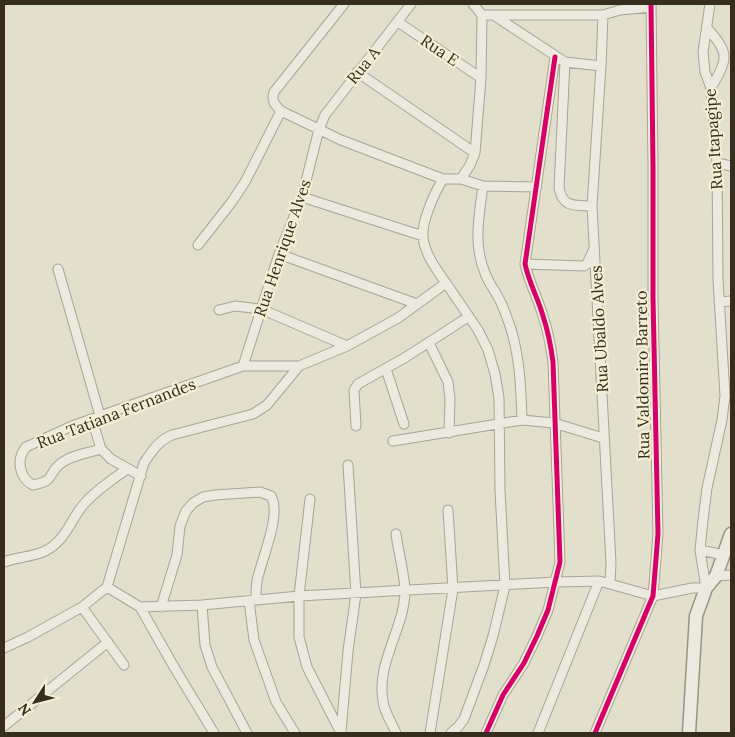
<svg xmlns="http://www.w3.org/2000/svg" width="735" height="737" viewBox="0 0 735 737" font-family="Lora,serif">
  <rect width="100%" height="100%" fill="#e3dfcd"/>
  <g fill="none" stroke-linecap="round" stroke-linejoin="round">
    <g stroke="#a8a496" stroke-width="11">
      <path id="street" d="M473 4 482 15
        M482 15H603L620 10 651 7
        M495 16 565 62 601 66 592 206 611 563 610 583
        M398 22 481 78
        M707 28C730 54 728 58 711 88
        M565 62 559 188C563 208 574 205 592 206
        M601 66 603 15
        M357 72 475 153
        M281 111 341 140 443 179H461L483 186 537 187
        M717 163 731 166
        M461 179 470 165 475 153 481 78 482 15
        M483 186C479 215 473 245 485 273 488 282 494 289 498 297 504 307 507 318 511 329 520 359 521 389 522 420
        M302 197 423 236
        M198 245 231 203 245 182 281 111C275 105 271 101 274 92L344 4
        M279 254 417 304
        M525 264 584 266 587 264 594 249
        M58 269 100 416
        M446 283 478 330 488 350 495 374 499 398 500 490 505 586 493 636 484 665 464 719 458 727 451 733
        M719 302 731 301
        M219 310 235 306 261 309 347 346
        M429 343 448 382 450 399 449 433
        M243 366 279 254 302 197 319 129 325 115 411 4
        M386 369 404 424
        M92 419 101 449 111 459 141 476
        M356 426 354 390 358 384 406 357 468 317
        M393 441 522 420 554 423 603 438
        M101 449C88 453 71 455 60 464 47 474 57 480 33 485 19 478 16 459 26 447L72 426 100 416 243 366H299L347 346 398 318 446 283C436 269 425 254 423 238 421 222 435 192 443 179
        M310 499 299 596V637L307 667 341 733
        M396 534C398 551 405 575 405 592 404 629 376 663 383 701 384 712 392 723 396 733
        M700 550 724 555
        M4 562C17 557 33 557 45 551 66 541 70 520 84 504 96 490 112 480 127 469
        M716 576 731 575
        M107 587 140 607 202 605 299 596 556 582 599 581 653 596 692 588H706L700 550 703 520 707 488 722 420 725 396 718 279 717 163 711 88 705 72 703 52 710 4
        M249 601 254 640 276 702 295 733
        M202 605 205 645 212 667 247 733
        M82 607 124 665
        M140 607 174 667 214 733
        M161 607 177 555 180 526 186 511 193 503 203 497 215 495 260 492 271 496C282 515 261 560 257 581 256 587 256 594 256 600
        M4 648 28 637 82 607 107 587 144 463C152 451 158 441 172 435L253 414 267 405 299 366
        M4 726 108 642
        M341 732 348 651 356 594 348 465
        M430 733 453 589 448 510
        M486 733 503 695 524 663 537 636 548 610 560 562 553 362C551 347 548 331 543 316 538 298 529 283 525 264L555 57
        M538 733 599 581
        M595 733 653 596 658 534 653 298V166L651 4"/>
    </g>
    <g stroke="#989386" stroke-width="15">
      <path id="secondary" d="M689 733 696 616 706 588 716 576 731 534"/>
    </g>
    <use href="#street" stroke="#ece9df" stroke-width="9"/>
    <use href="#secondary" stroke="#ece9df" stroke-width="12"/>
    <g stroke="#f3eed4" stroke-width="8">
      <path id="cycleway" d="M486 733 503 695 524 663 537 636 548 610 560 562 553 362C551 347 548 331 543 316 538 298 529 283 525 264L555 57
        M595 733 653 596 658 534 653 298V166L651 4"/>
    </g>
    <use href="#cycleway" stroke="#d6006c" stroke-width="5"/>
  </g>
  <g text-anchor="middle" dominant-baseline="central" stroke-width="4.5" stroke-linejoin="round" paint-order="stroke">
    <g font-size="16" fill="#362d1f" stroke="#f3eed4">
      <text transform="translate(440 50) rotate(34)">Rua E</text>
      <text transform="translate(363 65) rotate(-51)">Rua A</text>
      <text transform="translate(713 139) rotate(-94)">Rua Itapagipe</text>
      <text transform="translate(282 248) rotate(-71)">Rua Henrique Alves</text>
      <text transform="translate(599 329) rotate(-93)">Rua Ubaldo Alves</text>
      <text transform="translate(642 375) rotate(-91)">Rua Valdomiro Barreto</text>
      <text transform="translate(116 413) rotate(-21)">Rua Tatiana Fernandes</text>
    </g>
  </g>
  <rect width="735" height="737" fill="none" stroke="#362d1f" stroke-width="10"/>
  <g transform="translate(35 702) rotate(234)" stroke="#f3eed4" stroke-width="4" paint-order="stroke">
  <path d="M0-4L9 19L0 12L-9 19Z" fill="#362d1f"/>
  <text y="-8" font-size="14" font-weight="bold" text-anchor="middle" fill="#362d1f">N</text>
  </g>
</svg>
